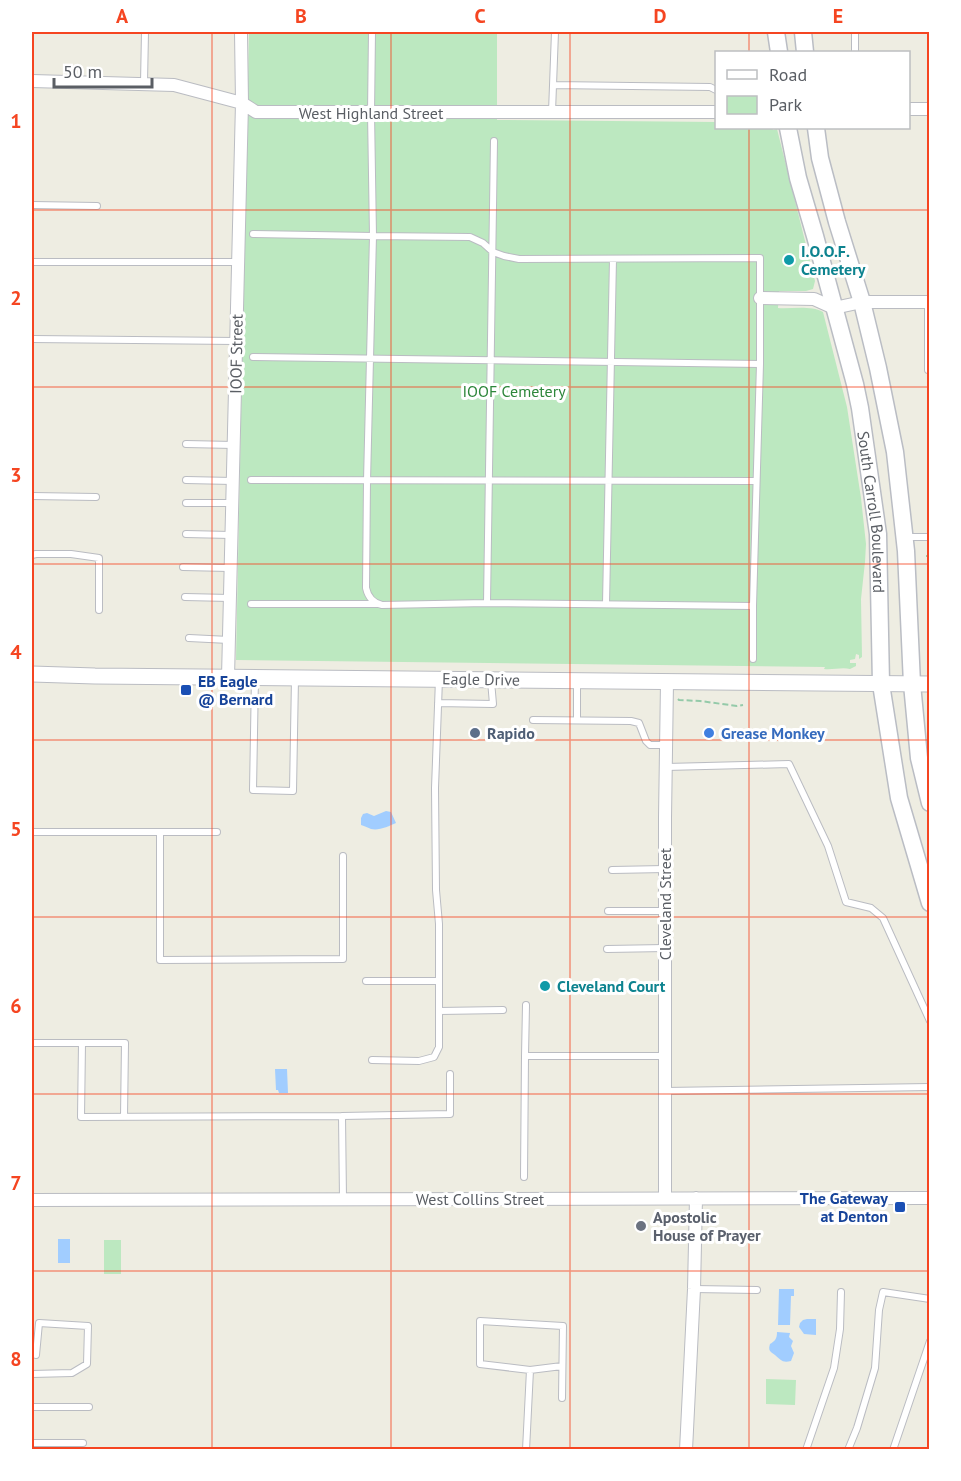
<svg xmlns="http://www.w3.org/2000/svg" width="961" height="1481" viewBox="0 0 961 1481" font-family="'PT Sans',sans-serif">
  <rect width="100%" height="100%" fill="#eeede2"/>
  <path fill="#bce8c0" d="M249 32H497V120L716 122V128H772L773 130 777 129 815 281 813 289 806 291H779L778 308C792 309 810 305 823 312L847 407 861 498 866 544 865 562 861 599 862 657 859 659V655L856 654 855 659 850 660V663H856V666L850 669C842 667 833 670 824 669L825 667 236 660Z
    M104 1240H121V1274H104Z
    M766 1379 796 1380 795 1405 766 1404Z"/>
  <path fill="#a1cdff" d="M386 811 391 812 396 823C389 826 379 831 371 829 368 828 365 826 361 825V818L363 814 367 813 374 816Z
    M275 1069H287L288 1093H279L278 1090H276Z
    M58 1239H70V1263H58Z
    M779 1289H794V1296H791L790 1325H778Z
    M807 1319H816V1335L804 1334 799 1327 800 1323 803 1320Z
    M777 1332 790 1333 789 1337 793 1341 791 1346 794 1353 791 1361C782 1363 781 1360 775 1355 770 1351 768 1351 770 1344 775 1341 777 1339 777 1332Z"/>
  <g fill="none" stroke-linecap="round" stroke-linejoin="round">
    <g stroke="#babcc2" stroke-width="8">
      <path id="service" d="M855 52V32
        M144 83 145 32
        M553 85 710 87 716 90
        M552 112 555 32
        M32 205 97 206
        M253 234 373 236 371 113 372 32
        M32 262H238
        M928 302V370
        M32 339 236 341
        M253 357 760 364
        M186 444 234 445
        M186 480 233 481
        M251 480 756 481
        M32 496 96 497
        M186 503H232
        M186 534 231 535
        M906 537H930
        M32 555 36 554H71L99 558V610
        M183 567 230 568
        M185 597 230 598
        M487 603 494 141
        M251 604H378
        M606 604 613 259
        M189 638 229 640
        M753 659V606L760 364V258L519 259 504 256 493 252 483 243 470 237 373 236 367 481 366 588C368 597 373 603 382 605L487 603 753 606
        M255 677 253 790 293 791 295 678
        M438 703 493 704 491 681
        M533 720 631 721 639 723 646 741 650 745H666
        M577 720V680
        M666 767 789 764 828 846 846 902 871 908 883 918 930 1021
        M32 832H217
        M160 832V960L343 959V856
        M612 870 665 869
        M608 911H665
        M607 949 665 948
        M366 981H439
        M590 986 665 987
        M439 1011 503 1010
        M32 1043H82L81 1117 342 1116
        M82 1043H125L124 1117
        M525 1056 526 1005
        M372 1060 419 1061 434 1057 439 1047V924L436 890 435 788 439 679
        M665 1091 930 1087
        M524 1177 525 1056H665
        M343 1199 342 1116 450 1114V1074
        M694 1289 757 1290
        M530 1370 562 1366
        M32 1374 72 1373 87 1364 88 1326 39 1323 36 1355
        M32 1407H89
        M32 1443H83
        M526 1450 530 1370 480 1364V1321L563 1326 562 1398
        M806 1450 834 1368 840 1329 841 1292
        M848 1450 857 1428 875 1368 879 1310 883 1292 930 1299
        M893 1450 930 1341"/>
    </g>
    <g stroke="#babcc2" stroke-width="14">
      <path id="minor" d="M32 81 174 85 242 103 256 112H716
        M908 109H930
        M760 298 814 299 834 308 862 302H930
        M228 677 242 103 241 32
        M665 1198V818L667 682
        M32 1200 930 1198
        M686 1450 694 1289 696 1198"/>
    </g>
    <g stroke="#babcc2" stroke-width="17">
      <path id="tertiary" d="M32 674 95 676 930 684"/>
    </g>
    <g stroke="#babdc4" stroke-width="19">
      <g id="secondary">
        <path d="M776 32 779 52"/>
        <path d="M803 32 805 52"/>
        <path id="s1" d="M788 128 798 178 815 236 855 384 860 408 878 534 881 684 899 798 930 903"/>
        <path d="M816 128 820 158 837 222 862 302 878 368 895 452 906 551 912 684 919 758 930 803"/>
      </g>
    </g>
    <path stroke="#94caa9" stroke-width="2" stroke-dasharray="6 3" stroke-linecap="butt" d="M926 556H930
      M678 699 679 700 700 701 737 706 743 705"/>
    <use href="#service" stroke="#fff" stroke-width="6"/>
    <use href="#minor" stroke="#fff" stroke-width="12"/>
    <use href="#tertiary" stroke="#fff" stroke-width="15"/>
    <use href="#secondary" stroke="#fff" stroke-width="16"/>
  </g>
  <path fill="none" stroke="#f54521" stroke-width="1.5" stroke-opacity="0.55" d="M212 32V1450M391 32V1450M570 32V1450M749 32V52M749 128V1450M32 210H930M32 387H930M32 564H930M32 740H930M32 917H930M32 1094H930M32 1271H930"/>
  <g fill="#0f9aa8" stroke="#fff" stroke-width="2">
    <circle cx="789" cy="260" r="6"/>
    <circle cx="545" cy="986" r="6"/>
  </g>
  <g fill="#1a4fb4" stroke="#fff" stroke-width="2">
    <rect x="180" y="684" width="12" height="12" rx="3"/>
    <rect x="894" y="1201" width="12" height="12" rx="3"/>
  </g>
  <circle fill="#5c6f8a" stroke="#fff" stroke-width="2" cx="475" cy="733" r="6"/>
  <circle fill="#3f7fe0" stroke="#fff" stroke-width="2" cx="709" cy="733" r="6"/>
  <circle fill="#6b7280" stroke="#fff" stroke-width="2" cx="641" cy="1226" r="6"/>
  <g text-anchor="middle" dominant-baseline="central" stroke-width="6" stroke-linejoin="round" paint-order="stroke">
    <g font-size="16" fill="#5a5e64" stroke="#fff">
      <text x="371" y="113">West Highland Street</text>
      <text transform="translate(236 354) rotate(-89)">IOOF Street</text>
      <text stroke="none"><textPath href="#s1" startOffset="394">South Carroll Boulevard</textPath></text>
      <text transform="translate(481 679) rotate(1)">Eagle Drive</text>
      <text transform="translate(665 904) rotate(-90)">Cleveland Street</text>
      <text x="480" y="1199">West Collins Street</text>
    </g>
    <g font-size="16" font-weight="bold" fill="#0d838f" stroke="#fff" text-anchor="start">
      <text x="801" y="251">I.O.O.F.<tspan x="801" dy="18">Cemetery</tspan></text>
      <text x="557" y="986">Cleveland Court</text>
    </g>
    <g font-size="16" fill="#2e873b" stroke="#fff">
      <text x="514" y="391">IOOF Cemetery</text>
    </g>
    <g font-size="16" font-weight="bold" fill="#164399" stroke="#fff" text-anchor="start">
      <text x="198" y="681">EB Eagle<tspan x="198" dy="18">@ Bernard</tspan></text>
      <text x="888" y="1198" text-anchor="end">The Gateway<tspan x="888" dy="18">at Denton</tspan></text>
    </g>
    <g font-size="16" font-weight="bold" fill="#4e5e75" stroke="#fff" text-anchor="start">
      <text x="487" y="733">Rapido</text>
    </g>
    <g font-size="16" font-weight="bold" fill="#366cbe" stroke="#fff" text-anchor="start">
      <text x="721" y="733">Grease Monkey</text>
    </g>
    <g font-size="16" font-weight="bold" fill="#5b616d" stroke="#fff" text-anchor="start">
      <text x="653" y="1217">Apostolic<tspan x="653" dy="18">House of Prayer</tspan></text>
    </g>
  </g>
  <rect width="961" height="1481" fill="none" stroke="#ffffff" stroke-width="66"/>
  <rect x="715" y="51" width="195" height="78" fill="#ffffff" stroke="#bdbfc1" stroke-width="1.5"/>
  <rect x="727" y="70" width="30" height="9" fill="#ffffff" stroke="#bdbfc1" stroke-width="1.5"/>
  <text x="769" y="81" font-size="18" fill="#5a5e64">Road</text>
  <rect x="727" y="96" width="30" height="18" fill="#bce8c0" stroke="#bdbfc1" stroke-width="1.5"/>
  <text x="769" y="111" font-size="18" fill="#5a5e64">Park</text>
  <path d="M54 78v9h98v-9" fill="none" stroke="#5a5e64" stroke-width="3"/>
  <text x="63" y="78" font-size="18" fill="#5a5e64" stroke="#ffffff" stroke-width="4.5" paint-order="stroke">50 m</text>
  <rect x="33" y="33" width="895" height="1415" fill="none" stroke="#f54521" stroke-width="2"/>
  <g font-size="20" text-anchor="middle" font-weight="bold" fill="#f54521">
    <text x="122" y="23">A</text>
    <text x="301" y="23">B</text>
    <text x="480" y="23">C</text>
    <text x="660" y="23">D</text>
    <text x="838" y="23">E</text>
    <text x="16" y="128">1</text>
    <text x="16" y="305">2</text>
    <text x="16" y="482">3</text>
    <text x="16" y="659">4</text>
    <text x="16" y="836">5</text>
    <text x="16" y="1013">6</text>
    <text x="16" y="1190">7</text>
    <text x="16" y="1366">8</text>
  </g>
</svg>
